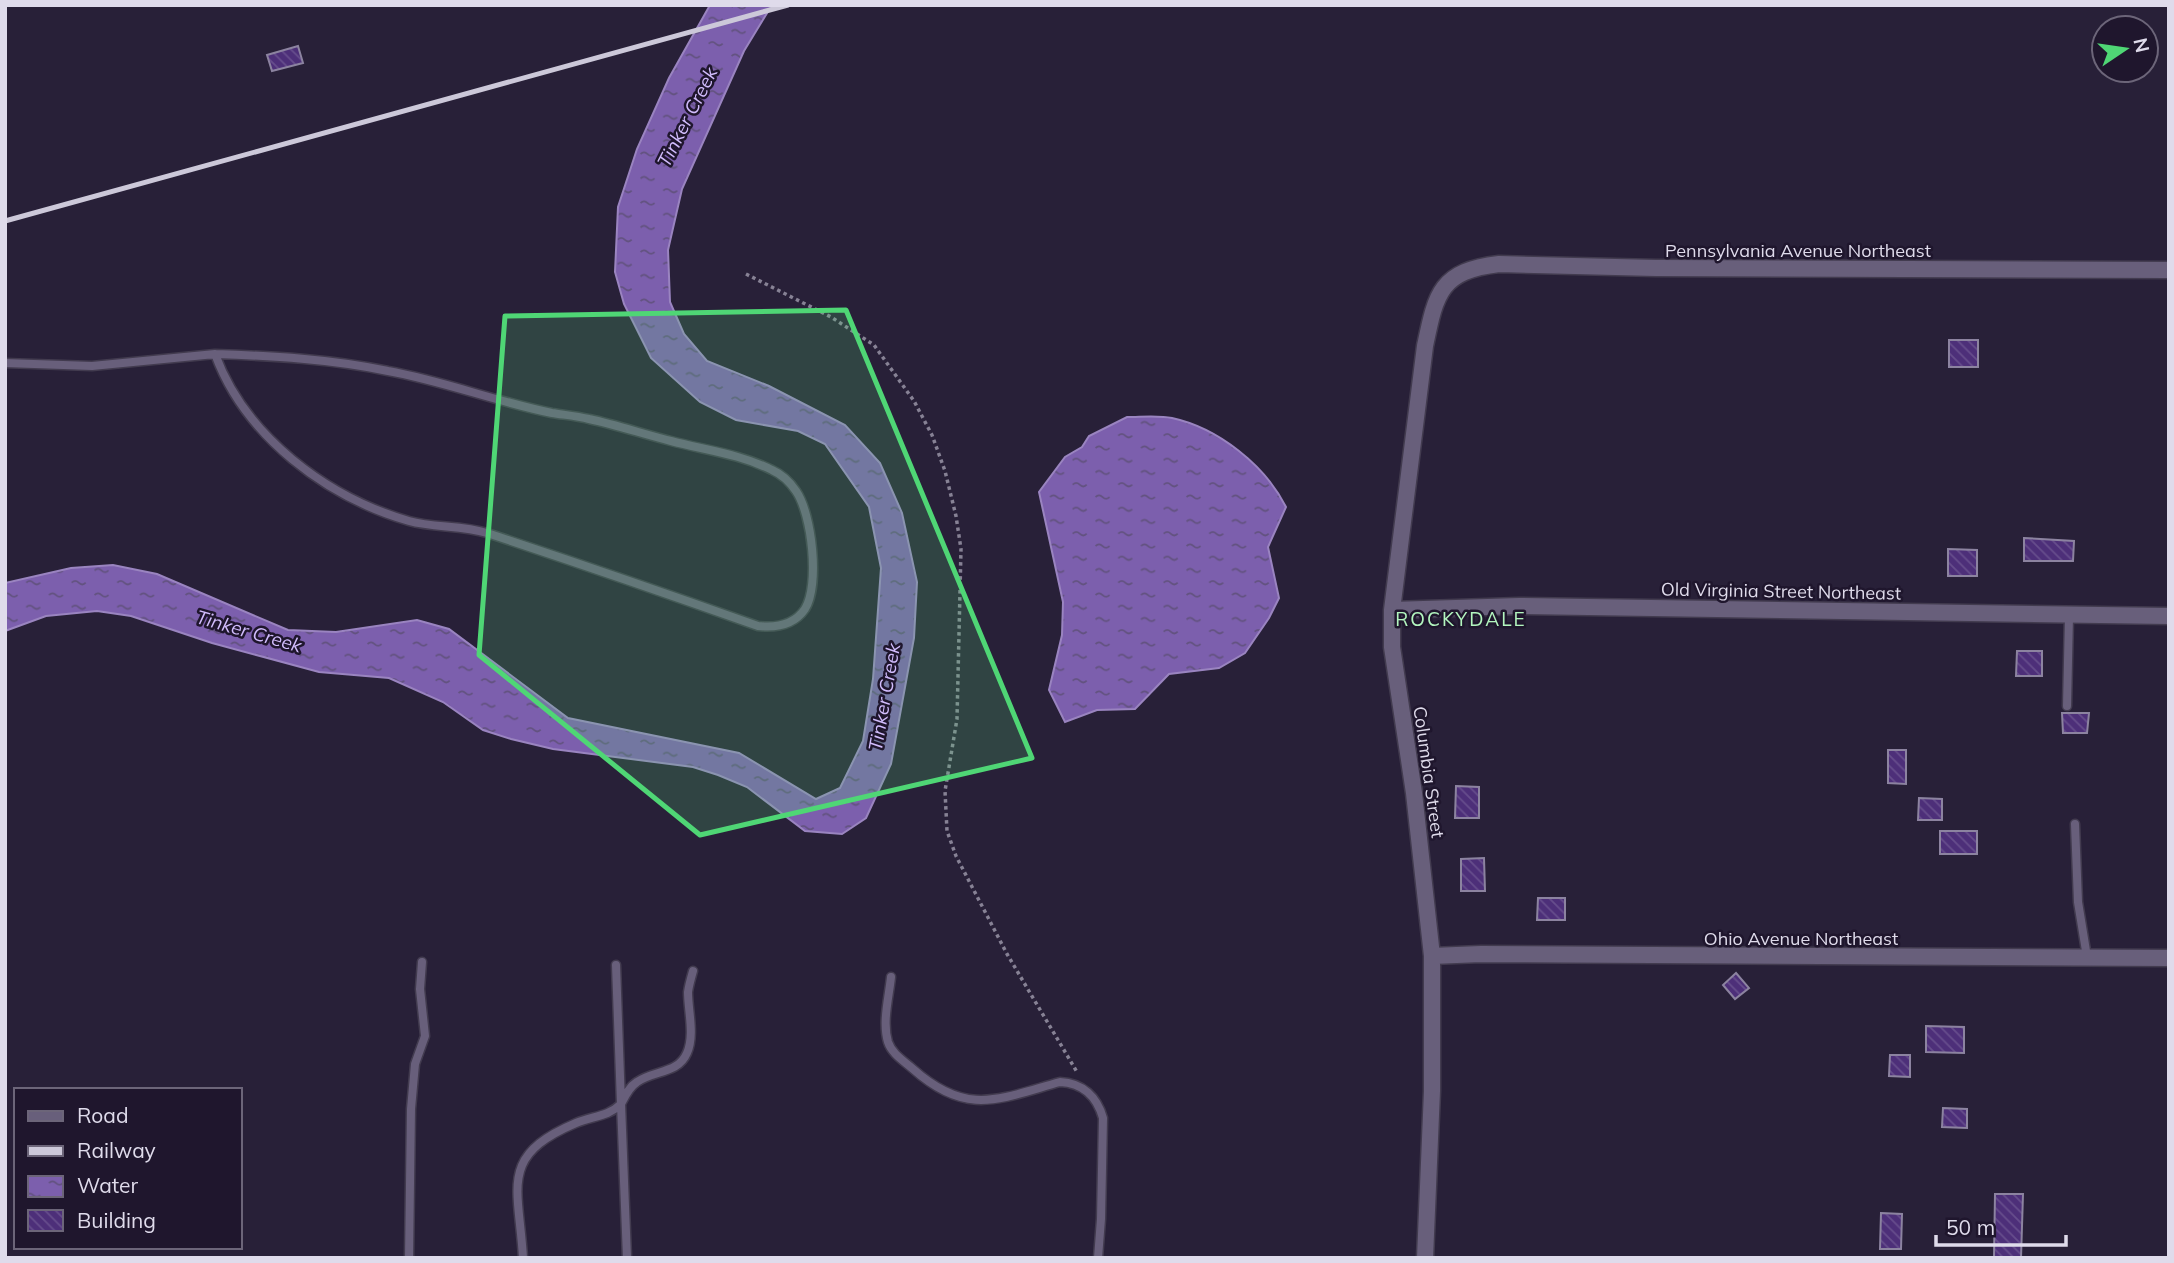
<svg xmlns="http://www.w3.org/2000/svg" width="2174" height="1263" viewBox="0 0 2174 1263" font-family="Mulish,sans-serif">
  <defs>
    <pattern id="water-ripples" width="26" height="14" patternUnits="userSpaceOnUse" patternTransform="scale(1.75)"><rect width="26" height="14" fill="#7c5fad"/><path d="M2 4q2-2 4 0t4 0M15 11q2-2 4 0t4 0" fill="none" stroke="#62527f"/></pattern>
    <pattern id="building-back-hatch" width="6" height="6" patternUnits="userSpaceOnUse" patternTransform="scale(1.75)"><rect width="6" height="6" fill="#4d2f79"/><path d="M-1 5l2 2M0 0l6 6M5-1l2 2" fill="none" stroke="#664d8c"/></pattern>
  </defs>
  <rect width="100%" height="100%" fill="#282038"/>
  <path fill="url(#water-ripples)" stroke="#9a84c0" stroke-width="2" d="M710 5H772L744 51 682 189 668 250 670 302 684 334 707 361 769 386 845 425 880 463 902 513 917 582 914 638 891 764 866 818 842 834 805 831 747 787 718 775 693 767 553 749 511 739 483 730 443 702 389 678 319 672 212 643 131 616 97 611 46 616 5 631V583L71 568 113 565 157 574 288 630 336 632 417 620 449 629 568 718 739 753 816 799 840 788 863 741 873 679 881 568 869 507 825 444 798 431 736 420 700 402 651 358 624 304 615 272 618 207 637 149 669 78Z
    M1127 417C1141 417 1158 415 1172 418 1218 428 1265 465 1286 507L1268 547 1279 598 1269 618 1245 653 1219 668 1169 674 1135 709 1097 710 1065 722 1049 690 1062 635 1063 602 1039 492 1065 457 1082 447 1089 436Z"/>
  <path fill="url(#building-back-hatch)" stroke="#8c83a0" stroke-width="2" d="M298 46 303 63 272 71 267 55Z
    M1949 340H1978V367H1949Z
    M2024 538 2074 541 2073 561H2024Z
    M1948 549 1977 550V576H1948Z
    M2017 651H2042V676H2016Z
    M2062 713H2089L2087 733H2063Z
    M1888 750H1906V784L1888 783Z
    M1456 786 1479 787V818H1455Z
    M1919 798 1942 799V820H1918Z
    M1940 831H1977V854H1940Z
    M1484 858 1485 891H1461V859Z
    M1538 898H1565V920H1537Z
    M1736 973 1749 988 1735 999 1723 985Z
    M1926 1026 1964 1027V1053L1926 1052Z
    M1890 1055H1910V1077L1889 1076Z
    M1943 1108 1967 1109V1128L1942 1127Z
    M1995 1194H2023L2021 1258H1994Z
    M1881 1213 1902 1214 1901 1249H1880Z"/>
  <g fill="none" stroke-linecap="round" stroke-linejoin="round">
    <g stroke="#423b4f" stroke-width="11">
      <path id="service" d="M215 354C273 356 331 359 388 371 444 381 497 402 552 413 565 415 577 416 589 419 617 425 643 434 671 441 705 450 740 454 772 470 781 474 790 482 796 491 812 514 820 585 805 609 794 625 776 628 758 626 668 594 578 563 487 533 462 525 434 528 409 521 326 497 245 436 215 354Z
        M5 363 92 366 215 354
        M2067 706 2069 616
        M2075 824 2078 902 2087 957
        M891 977C889 997 882 1022 888 1042 892 1054 904 1061 913 1069 967 1117 999 1099 1060 1082 1083 1083 1097 1097 1103 1118L1101 1219 1098 1258
        M409 1258 411 1109 415 1064 425 1036 420 989 422 962
        M523 1258C519 1187 498 1156 576 1123 592 1116 608 1117 621 1104L616 965
        M627 1258 621 1104C625 1096 629 1087 637 1082 654 1070 678 1074 687 1053 695 1035 688 1011 688 992 689 985 691 978 693 971"/>
    </g>
    <g stroke="#423b4f" stroke-width="19">
      <path id="minor" d="M1392 610 1519 606 2169 616
        M1432 956 1481 954 2169 958
        M1425 1258 1432 1091V956L1414 793 1392 647V610L1425 346C1436 293 1440 271 1499 264L1656 268 2169 270"/>
    </g>
    <path stroke="#878295" stroke-width="3.5" stroke-dasharray="3.5 3.5" stroke-linecap="butt" d="M746 274 831 317 874 345 914 401 932 435 945 471 956 516 961 549 957 719 945 791 947 831 956 856 1007 954 1077 1072"/>
    <use href="#service" stroke="#685f7b" stroke-width="8"/>
    <use href="#minor" stroke="#685f7b" stroke-width="16"/>
    <path stroke="#ccc8d9" stroke-width="5" d="M5 221 788 5"/>
  </g>
  <path fill="#4fd675" fill-opacity="0.2" stroke="#4fd675" stroke-width="5" stroke-linejoin="round" d="M846 310 1032 758 700 835 479 655 505 316Z"/>
  <g text-anchor="middle" dominant-baseline="central" stroke-width="5" stroke-linejoin="round" paint-order="stroke">
    <g font-size="18" fill="#dfdbeb" stroke="#1f162d">
      <text x="1798" y="250">Pennsylvania Avenue Northeast</text>
      <text transform="translate(1781 591) rotate(1)">Old Virginia Street Northeast</text>
      <text transform="translate(1429 772) rotate(82)">Columbia Street</text>
      <text x="1801" y="938">Ohio Avenue Northeast</text>
    </g>
    <g font-size="19" font-style="italic" fill="#d1bcfc" stroke="#1f162d">
      <text transform="translate(687 117) rotate(-63)">Tinker Creek</text>
      <text transform="translate(249 631) rotate(16)">Tinker Creek</text>
      <text transform="translate(884 697) rotate(-80)">Tinker Creek</text>
    </g>
    <g font-size="19" letter-spacing="2" fill="#b3f6bf" stroke="#1f162d">
      <text x="1461" y="619">ROCKYDALE</text>
    </g>
  </g>
  <rect width="2174" height="1263" fill="none" stroke="#dfdbeb" stroke-width="14"/>
  <rect x="14" y="1088" width="228" height="161" fill="#1f162d" stroke="#6c6579" stroke-width="2"/>
  <rect x="28" y="1111" width="35" height="10" fill="#685f7b" stroke="#6c6579" stroke-width="2"/>
  <text x="77" y="1123" font-size="21" fill="#dfdbeb">Road</text>
  <rect x="28" y="1146" width="35" height="10" fill="#ccc8d9" stroke="#6c6579" stroke-width="2"/>
  <text x="77" y="1158" font-size="21" fill="#dfdbeb">Railway</text>
  <rect x="28" y="1176" width="35" height="21" fill="url(#water-ripples)" stroke="#6c6579" stroke-width="2"/>
  <text x="77" y="1193" font-size="21" fill="#dfdbeb">Water</text>
  <rect x="28" y="1210" width="35" height="21" fill="url(#building-back-hatch)" stroke="#6c6579" stroke-width="2"/>
  <text x="77" y="1228" font-size="21" fill="#dfdbeb">Building</text>
  <g transform="translate(2125 49) rotate(77)"><circle r="33" fill="#1f162d" stroke="#6c6579" stroke-width="2"/>
  <path d="M0-5L12 26L0 18L-12 26Z" fill="#4fd675"/>
  <text y="-10" font-size="19" font-weight="bold" text-anchor="middle" fill="#dfdbeb">N</text>
  </g>
  <path d="M1936 1235v10h130v-10" fill="none" stroke="#dfdbeb" stroke-width="3.5"/>
  <text x="1946" y="1235" font-size="21" fill="#dfdbeb" stroke="#1f162d" stroke-width="5" paint-order="stroke">50 m</text>
</svg>
